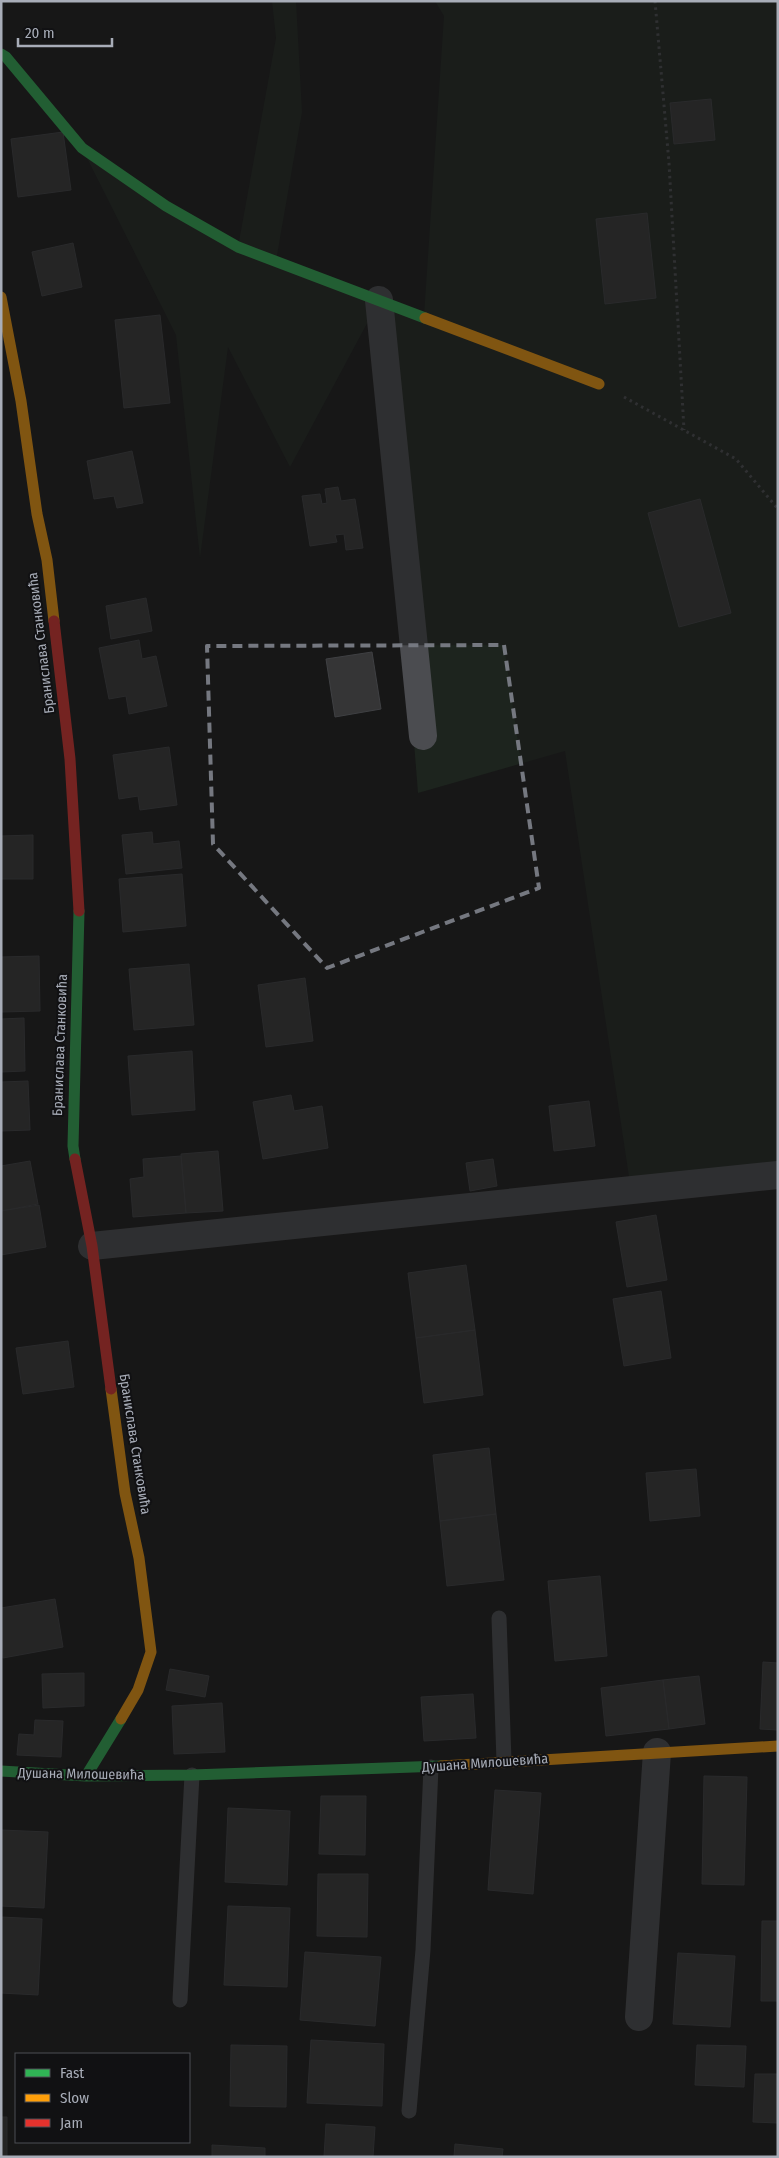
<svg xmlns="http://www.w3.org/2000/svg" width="779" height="2158" viewBox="0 0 779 2158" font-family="'Fira Sans Condensed',sans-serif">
  <rect width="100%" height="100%" fill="#171717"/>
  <path fill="#1d241e" d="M272 1H296L302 112 276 261 424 316 444 16 435 1H778V1175L631 1190 565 751 418 793 379 301 290 467 228 347 200 558 176 335 82 148 238 247 276 38Z"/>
  <path fill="#353536" stroke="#3f4043" d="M711 99 715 140 674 144 670 103Z
    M63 132 71 190 18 197 11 139Z
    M647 213 656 298 605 304 596 219Z
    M73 243 82 287 42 296 32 252Z
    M160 315 170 403 124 408 115 320Z
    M132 451 143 503 117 508 114 496 94 499 87 461Z
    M338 487 341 501 355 499 363 548 346 550 344 534 335 535 337 542 310 546 302 496 320 494 322 504 327 503 325 489Z
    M700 499 731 613 679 627 648 513Z
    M146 598 152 631 111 639 106 606Z
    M139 640 142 659 156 656 167 706 129 714 126 696 109 699 99 648Z
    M372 652 381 709 335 717 326 659Z
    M169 747 177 805 140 810 138 796 119 799 113 755Z
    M152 832 153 844 179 841 182 868 126 874 122 835Z
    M33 835V879H1V836Z
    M182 874 186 926 123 932 119 879Z
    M39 956 40 1011 1 1012V957Z
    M189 964 194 1025 134 1030 129 969Z
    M305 978 313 1041 266 1047 258 985Z
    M24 1018 25 1071 1 1072V1019Z
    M192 1051 195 1110 132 1115 128 1056Z
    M28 1081 30 1130 1 1131V1082Z
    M291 1095 294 1111 322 1106 328 1148 263 1159 253 1102Z
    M589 1101 595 1146 554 1151 549 1106Z
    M218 1151 223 1211 186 1213 181 1154Z
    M181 1156 186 1213 133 1217 130 1179 144 1177 143 1159Z
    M493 1159 497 1186 470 1191 466 1163Z
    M30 1161 38 1204 1 1211V1166Z
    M39 1205 46 1247 1 1255V1211Z
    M656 1215 667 1280 627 1287 616 1222Z
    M466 1265 475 1330 416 1338 408 1273Z
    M661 1291 671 1358 624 1366 613 1299Z
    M475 1330 483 1395 424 1403 416 1338Z
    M68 1341 74 1387 23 1394 16 1348Z
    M489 1448 496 1514 440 1521 433 1455Z
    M696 1469 700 1516 650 1521 646 1473Z
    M496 1514 504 1580 447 1586 440 1521Z
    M600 1576 607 1656 555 1661 548 1581Z
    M55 1599 63 1647 3 1658 1 1608Z
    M763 1662 778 1663V1730L760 1729Z
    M170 1669 209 1676 205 1697 166 1690Z
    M84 1673V1706L43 1708 42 1674Z
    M699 1676 705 1724 669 1729 663 1680Z
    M663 1680 669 1729 606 1736 601 1688Z
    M473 1694 476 1738 424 1741 421 1697Z
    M222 1703 225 1752 174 1754 172 1706Z
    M35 1720 63 1721 61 1757 17 1755 19 1734 34 1735Z
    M704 1776 747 1777 744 1885 702 1884Z
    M495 1790 541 1793 533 1894 488 1890Z
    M321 1796H366L365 1855 319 1854Z
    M228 1808 290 1811 287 1885 225 1882Z
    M1 1830 48 1832 44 1908 1 1906Z
    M318 1874H368L367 1937 317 1936Z
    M228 1906 290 1908 287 1987 224 1985Z
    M1 1917 42 1919 38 1995 1 1993Z
    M762 1921H778V2001H761Z
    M305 1952 381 1957 375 2026 300 2020Z
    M678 1953 735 1956 730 2027 673 2024Z
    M311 2040 384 2044 382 2106 307 2103Z
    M231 2045 287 2046 286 2107 230 2106Z
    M697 2045 746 2046 744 2087 695 2085Z
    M755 2074H778V2123L753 2122Z
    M1 2117H7V2157H1Z
    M326 2124 375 2127 373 2157H324Z
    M455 2144 503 2149 502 2157H454Z
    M212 2145 265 2148V2157H212Z"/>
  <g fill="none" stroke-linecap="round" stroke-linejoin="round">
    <path stroke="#4d4e52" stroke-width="3" stroke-dasharray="2.5 4" stroke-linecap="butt" d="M655 1 669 163 684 430
      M624 397 736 459 778 509"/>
    <path stroke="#4b4c50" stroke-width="15" d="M499 1618 504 1761
      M180 2000 192 1775
      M409 2111 423 1950 431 1767"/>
    <path stroke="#4b4c50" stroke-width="28" d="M379 300 423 736
      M92 1246 778 1175
      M639 2017 657 1752"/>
    <path stroke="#30b455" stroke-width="11" d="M1 54 6 57 82 148 166 206 238 247 425 318
      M75 1159 73 1146 79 911
      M1 1771 86 1776 192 1775 441 1766
      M86 1776 121 1719"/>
    <path stroke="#ff9f0a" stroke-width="11" d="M1 297 21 401 37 514 47 560 54 621
      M425 318 599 384
      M111 1389 125 1493 139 1558 151 1652 138 1690 121 1719
      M441 1766 778 1746"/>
    <path stroke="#e5322d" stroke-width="11" d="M54 621 70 759 79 911
      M75 1159 92 1246 111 1389"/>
  </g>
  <path d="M0 0H779V2158H0ZM504 645 539 888 327 968 213 844 207 646Z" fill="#171717" fill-opacity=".55" fill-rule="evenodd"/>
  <path fill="none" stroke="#757880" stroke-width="4" stroke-dasharray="10 6" stroke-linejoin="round" d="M504 645 539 888 327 968 213 844 207 646Z"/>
  <g text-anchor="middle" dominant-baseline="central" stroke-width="4" stroke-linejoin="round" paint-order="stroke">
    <g font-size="14" fill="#a8adb8" stroke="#111113">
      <text transform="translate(41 643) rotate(-97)">Бранислава Станковића</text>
      <text transform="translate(60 1045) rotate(-88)">Бранислава Станковића</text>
      <text transform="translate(135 1444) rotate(81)">Бранислава Станковића</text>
      <text transform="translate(485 1763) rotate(-4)">Душана Милошевића</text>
      <text transform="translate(81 1774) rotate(1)">Душана Милошевића</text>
    </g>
  </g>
  <rect width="779" height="2158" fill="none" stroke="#a8adb8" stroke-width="5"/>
  <rect x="15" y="2053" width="175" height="90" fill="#111113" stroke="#4d4f55"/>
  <rect x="25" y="2069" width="25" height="8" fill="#30b455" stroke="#4d4f55"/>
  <text x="60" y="2078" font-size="15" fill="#a8adb8">Fast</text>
  <rect x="25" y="2094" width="25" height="8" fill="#ff9f0a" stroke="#4d4f55"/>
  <text x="60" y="2103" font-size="15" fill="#a8adb8">Slow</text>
  <rect x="25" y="2119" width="25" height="8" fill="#e5322d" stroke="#4d4f55"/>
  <text x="60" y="2128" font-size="15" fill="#a8adb8">Jam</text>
  <path d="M18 38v8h94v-8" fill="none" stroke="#a8adb8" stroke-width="2.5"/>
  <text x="25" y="38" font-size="15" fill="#a8adb8" stroke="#111113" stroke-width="4" paint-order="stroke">20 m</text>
</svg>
